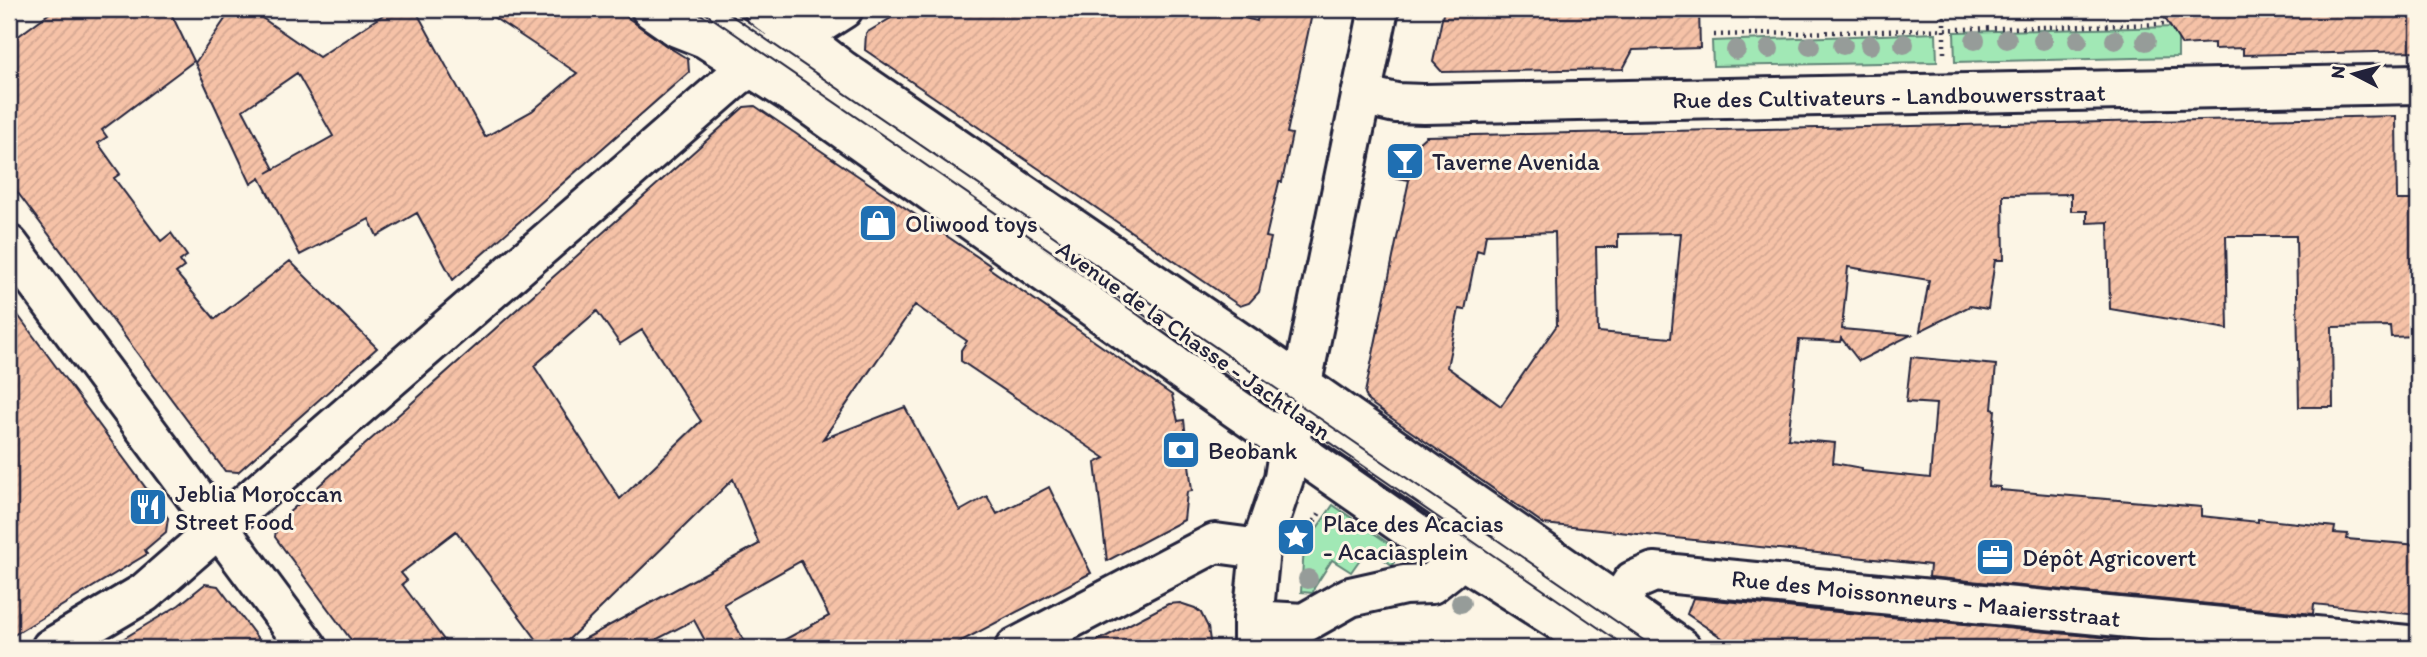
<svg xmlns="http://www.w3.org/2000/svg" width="2427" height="657" viewBox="0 0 2427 657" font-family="Itim,sans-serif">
  <defs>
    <pattern id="building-hatch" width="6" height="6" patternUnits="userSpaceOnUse" patternTransform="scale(1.75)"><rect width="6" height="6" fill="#f6c2a7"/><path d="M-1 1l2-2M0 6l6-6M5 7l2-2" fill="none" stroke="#d3a691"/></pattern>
  </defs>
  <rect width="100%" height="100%" fill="#fcf5e5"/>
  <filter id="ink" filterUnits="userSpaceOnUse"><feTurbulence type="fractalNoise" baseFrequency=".0143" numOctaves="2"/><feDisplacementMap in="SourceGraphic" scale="14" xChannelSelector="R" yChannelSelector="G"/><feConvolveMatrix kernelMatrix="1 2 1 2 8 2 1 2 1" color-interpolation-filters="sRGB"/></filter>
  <g filter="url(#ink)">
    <path fill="#a1e8b5" stroke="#628578" stroke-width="2" d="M2178 27V57L1955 62 1954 32Z
      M1936 33 1937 62 1713 66 1712 41Z
      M1333 505 1401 552 1392 565 1368 548 1351 572 1332 560 1314 588 1313 593 1301 592 1304 547Z"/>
    <path fill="url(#building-hatch)" stroke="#22223b" stroke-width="2" fill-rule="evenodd" d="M55 9H169L194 61 102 130 107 137 98 143 120 174 114 178 161 241 171 233 187 256 180 261 184 267 176 273 215 319 290 261 377 348 238 472 225 471 9 181V43Z
      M232 9H249L319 57 392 9H415L485 137 532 111 577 73 481 9H616L665 45 688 59 689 72 453 280 417 213 377 236 369 219 300 255 260 178 251 184 195 63ZM297 73 333 136 267 173 274 169 243 110Z
      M906 9H1207L1257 21 1260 9H1313L1287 133 1292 134 1282 182H1279L1266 237 1271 238 1259 292 1249 303 1240 306 865 50 866 33Z
      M1444 9H1699L1700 48 1633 50 1623 69 1442 72 1433 62Z
      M2159 9H2418V51L2243 55V48L2214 49V43L2182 45Z
      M755 106 991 266 989 268 1172 395 1178 421 1184 420 1192 491 1187 492 1184 520 1107 561 1095 463 1105 458 961 361V350L967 341 915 305 823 439 905 407 960 511 987 496 997 514 1049 487 1091 573 948 648H769L829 616 801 561 724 604 748 648H709L694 620 640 648H568L759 544 733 479 560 648H543L456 531 401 573 407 580 402 584 450 648H357L275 537 277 523 744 107ZM597 311 620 344 642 330 701 421 620 499 534 366Z
      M2396 116 2397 200H2418V336L2391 337 2390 326 2332 327 2333 407H2299L2296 236H2226L2228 329 2110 309 2108 222 2087 223V211H2071V194L2003 195 2004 260H1995L1988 309 1970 306 1920 331 1929 280 1848 267 1842 329 1911 335 1859 361 1841 338 1840 342 1799 340 1788 439 1835 443 1833 463 1862 468V471L1930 478 1936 404 1906 402 1911 357 1996 365 1992 409 1995 410 1988 486 2000 487V490L2201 507V516L2258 522V519L2335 527 2334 533 2348 534 2347 539 2418 545V615L2314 604 2313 614 1929 577 1930 565 1544 524 1387 415 1368 401 1365 393 1409 180 1391 177 1397 146 1416 145 1426 136ZM1555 232 1557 325 1501 406 1447 367 1459 309 1465 310 1477 250 1483 252 1486 234ZM1681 233 1671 338 1598 332 1596 247H1618V234Z
      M9 303 168 518 166 532 145 550 147 554 9 638Z
      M205 584 218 586 265 648H108L179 605Z
      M1693 598 2214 648H1737L1687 614Z
      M1180 603 1195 608 1201 613 1208 627 1211 648H1084L1168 604Z"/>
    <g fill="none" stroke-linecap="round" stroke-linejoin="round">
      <g stroke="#22223b" stroke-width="24">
        <path id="lane" d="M711 9 1642 648"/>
      </g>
      <g stroke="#22223b" stroke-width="44">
        <path id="street" d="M1361 95 1396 103 1424 104 2418 84
          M9 245 308 648
          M1253 620 1304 623 1350 597 1404 585 1431 584 1450 569 1457 556
          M1593 642 1633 581 1654 572 2418 646
          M51 648 144 593 736 77 843 9
          M1015 648 1215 543 1260 549
          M1253 648V620L1260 549 1284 478 1289 446"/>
      </g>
      <g stroke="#22223b" stroke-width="44">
        <path id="secondary" d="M651 9 677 27 705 38 807 103 1195 380 1425 540 1457 556 1602 648
          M764 9 842 70 1302 385 1681 648
          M1289 446 1379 9"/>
      </g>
      <path stroke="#22223b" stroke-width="4.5" stroke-dasharray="2 5" stroke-linecap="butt" d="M1944 9V57
        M1714 35 2168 24
        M1307 533 1321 511"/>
      <use href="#lane" stroke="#fcf5e5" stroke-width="19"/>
      <use href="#street" stroke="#fcf5e5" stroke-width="38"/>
      <use href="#secondary" stroke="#fcf5e5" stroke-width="38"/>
      <path stroke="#22223b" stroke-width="2" d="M699 9 1628 648
        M722 9 1655 648"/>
    </g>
    <g fill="#969c99">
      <circle cx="2007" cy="39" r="10"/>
      <circle cx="1975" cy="40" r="10"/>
      <circle cx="2043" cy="40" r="10"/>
      <circle cx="2078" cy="40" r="10"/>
      <circle cx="2115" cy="40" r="10"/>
      <circle cx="2146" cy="41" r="10"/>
      <circle cx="1904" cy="44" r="10"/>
      <circle cx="1843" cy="45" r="10"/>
      <circle cx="1870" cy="45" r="10"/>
      <circle cx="1810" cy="46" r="10"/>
      <circle cx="1769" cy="49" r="10"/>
      <circle cx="1736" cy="50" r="10"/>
      <circle cx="1308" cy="579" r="10"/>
      <circle cx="1461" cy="603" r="10"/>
    </g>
  </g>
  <defs>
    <g id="bar-square" transform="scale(2.0125)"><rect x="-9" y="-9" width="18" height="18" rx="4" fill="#1f6fb2" stroke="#fcf5e5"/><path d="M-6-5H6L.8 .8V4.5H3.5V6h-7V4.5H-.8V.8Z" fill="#fff"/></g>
    <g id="shop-square" transform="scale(2.0125)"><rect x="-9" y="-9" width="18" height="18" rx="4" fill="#1f6fb2" stroke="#fcf5e5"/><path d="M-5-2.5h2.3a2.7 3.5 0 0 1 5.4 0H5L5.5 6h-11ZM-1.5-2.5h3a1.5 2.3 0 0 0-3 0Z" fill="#fff"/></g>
    <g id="bank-square" transform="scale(2.0125)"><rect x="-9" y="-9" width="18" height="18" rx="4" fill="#1f6fb2" stroke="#fcf5e5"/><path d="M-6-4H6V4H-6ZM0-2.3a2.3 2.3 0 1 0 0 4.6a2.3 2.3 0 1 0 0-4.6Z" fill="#fff"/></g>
    <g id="restaurant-square" transform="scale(2.0125)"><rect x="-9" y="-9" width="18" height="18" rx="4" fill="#1f6fb2" stroke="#fcf5e5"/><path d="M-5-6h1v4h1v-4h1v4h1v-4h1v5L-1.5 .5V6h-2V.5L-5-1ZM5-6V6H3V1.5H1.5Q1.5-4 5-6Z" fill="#fff"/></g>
    <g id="sight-square" transform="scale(2.0125)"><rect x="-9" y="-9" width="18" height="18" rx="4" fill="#1f6fb2" stroke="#fcf5e5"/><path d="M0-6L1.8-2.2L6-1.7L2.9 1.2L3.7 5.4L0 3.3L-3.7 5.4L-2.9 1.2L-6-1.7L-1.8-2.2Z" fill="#fff"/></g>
    <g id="office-square" transform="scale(2.0125)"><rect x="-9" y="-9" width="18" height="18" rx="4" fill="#1f6fb2" stroke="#fcf5e5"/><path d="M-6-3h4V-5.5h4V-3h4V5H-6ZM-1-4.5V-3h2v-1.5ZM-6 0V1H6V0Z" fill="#fff"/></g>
  </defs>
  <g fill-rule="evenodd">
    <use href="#bar-square" x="1405" y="161"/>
    <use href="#shop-square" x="878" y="223"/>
    <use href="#bank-square" x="1181" y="450"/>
    <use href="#restaurant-square" x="148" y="507"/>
    <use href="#sight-square" x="1296" y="537"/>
    <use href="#office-square" x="1995" y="557"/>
  </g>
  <g text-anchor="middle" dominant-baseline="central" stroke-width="6" stroke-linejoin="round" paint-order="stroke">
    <g font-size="24" fill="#22223b" stroke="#fcf5e5">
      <text transform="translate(1889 96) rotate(-1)">Rue des Cultivateurs - Landbouwersstraat</text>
      <text transform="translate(1194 340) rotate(35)">Avenue de la Chasse - Jachtlaan</text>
      <text transform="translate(1926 598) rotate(6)">Rue des Moissonneurs - Maaiersstraat</text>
    </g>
    <g font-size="24" fill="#22223b" stroke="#fcf5e5" text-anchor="start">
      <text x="1432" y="161">Taverne Avenida</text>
      <text x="905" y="223">Oliwood toys</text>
      <text x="1208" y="450">Beobank</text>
      <text x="175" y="493">Jeblia Moroccan<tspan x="175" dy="28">Street Food</tspan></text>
      <text x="1323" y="523">Place des Acacias<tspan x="1323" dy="28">- Acaciasplein</tspan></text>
      <text x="2022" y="557">Dépôt Agricovert</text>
    </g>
  </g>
  <rect width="2427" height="657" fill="none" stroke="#fcf5e5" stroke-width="35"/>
  <rect x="18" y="18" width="2392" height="622" fill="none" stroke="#22223b" stroke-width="2.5" filter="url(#ink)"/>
  <g transform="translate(2354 74) rotate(276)" stroke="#fcf5e5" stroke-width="5" paint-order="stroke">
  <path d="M0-5L12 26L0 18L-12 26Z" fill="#22223b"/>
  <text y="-10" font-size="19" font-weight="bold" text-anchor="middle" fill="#22223b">N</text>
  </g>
</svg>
